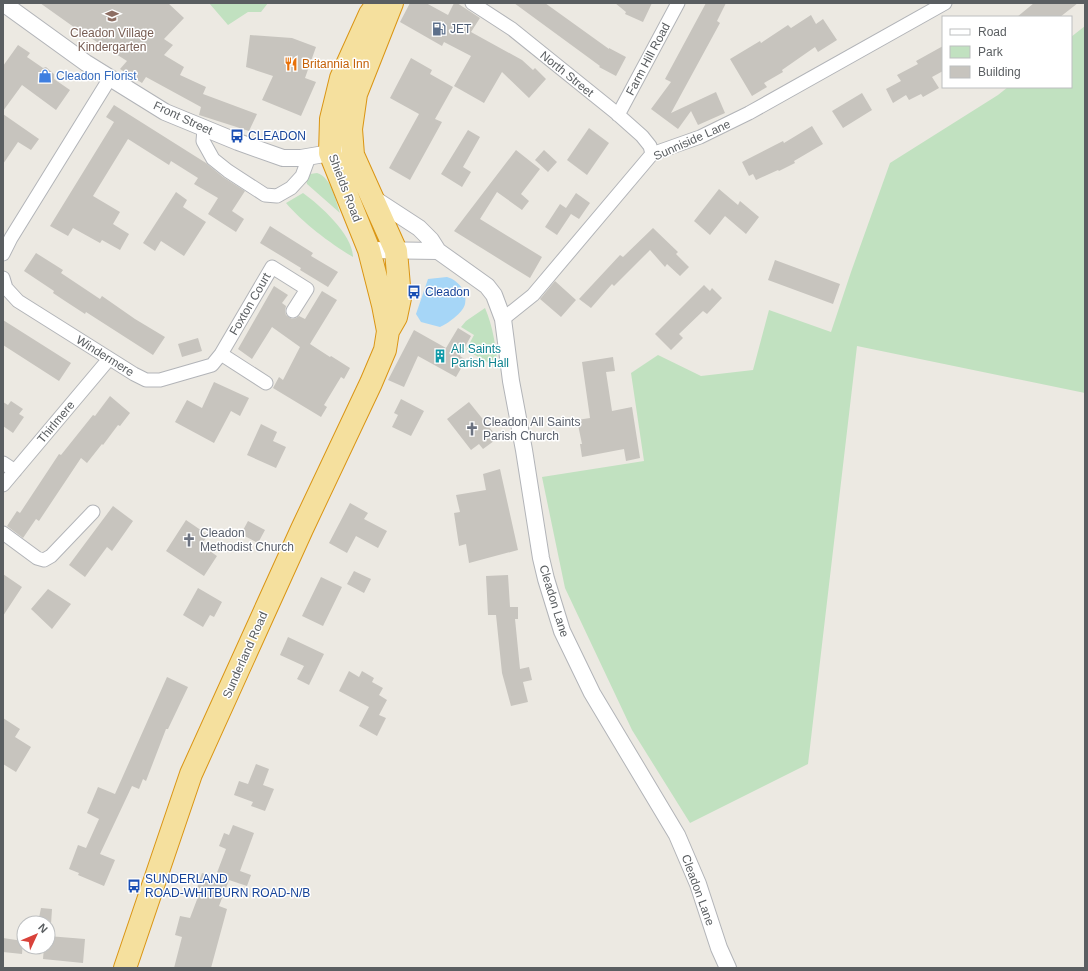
<svg xmlns="http://www.w3.org/2000/svg" width="1088" height="971" viewBox="0 0 1088 971" font-family="Helvetica,sans-serif">
  <rect width="100%" height="100%" fill="#ece9e2"/>
  <path fill="#c1e1c0" d="M209 3H268L261 12H248L228 25Z
    M1085 26V393L857 346 808 764 690 823 632 730 565 588 542 477 644 461 631 373 658 355 701 376 753 370 769 310 831 332 851 272 890 163 998 95 1008 87H1071V37Z
    M317 173C332 178 335 199 340 213L307 184 306 180 310 174Z
    M303 193C320 205 353 235 353 257 331 244 303 223 286 203Z
    M485 308C493 326 496 348 498 368L466 350 474 335 461 327 466 321Z"/>
  <path fill="#a6d6f7" d="M447 277C458 280 468 292 465 304 463 313 447 324 440 327L421 322 416 314 428 279Z"/>
  <path fill="#c7c4be" d="M40 3H168L184 18 164 39 173 45 164 55 184 67 180 75 206 87 203 94 257 114 249 131 199 115 201 107 146 77 142 83 120 69 127 61 78 30Z
    M410 3H426L448 15 454 3H457L480 18 471 32 522 60 533 70 535 68 546 79 529 98 502 72 484 103 454 86 471 56 444 42 442 46 400 22Z
    M514 3H545L609 49V48L626 57 616 76 599 67 600 66Z
    M615 3H652L643 22 625 14 626 12Z
    M706 3H726L717 21 720 23 671 113 716 92 725 113 698 125 691 111 678 129 651 109 671 82 665 79Z
    M1034 3H1078L1060 17H1017Z
    M811 15 816 24 823 19 837 40 818 52 815 47 782 70 783 72 764 83 767 87 752 96 730 59 760 41 761 43 788 25 791 28Z
    M250 35 292 38 316 47 305 78 316 82 301 116 262 100 273 76 246 67Z
    M18 45 30 53 27 57 43 68 46 67 54 74V79L70 90 56 110 22 85 3 111V66Z
    M943 46V71L932 77 939 88 923 97 921 94 909 100 906 95 893 103 886 89 901 81 897 75 918 64 916 61Z
    M411 58 432 70 430 74 453 87 435 119 442 122 410 180 389 168 419 114 390 98Z
    M862 93 872 110 843 128 832 111Z
    M114 105 206 163 223 177 245 191 232 211 244 219 236 232 208 214 218 198 194 184 198 178 171 161 169 165 128 139 93 196 120 212 113 224 129 234 120 250 102 240 100 243 73 228 68 236 50 226 114 122 106 117Z
    M3 114 39 139 31 150 18 142 3 164Z
    M812 126 823 144 794 161 795 163 779 171 778 170 756 180 753 174 749 176 742 162 783 141 784 143Z
    M589 128 609 143 587 175 567 160Z
    M468 130 480 137 463 167 471 172 462 187 441 174Z
    M516 150 540 169 521 194 529 201 522 210 497 192 480 219 542 257 530 278 454 231Z
    M544 150 557 162 548 172 535 160Z
    M719 189 738 205 740 201 759 217 746 234 725 216 710 235 694 221Z
    M176 192 187 200 183 207 206 222 184 256 161 241 155 251 143 243Z
    M576 193 590 203 579 219 571 214 557 235 545 227 560 204 566 208Z
    M270 226 313 253 311 256 338 272 328 287 300 270 301 268 260 243Z
    M653 228 678 252 676 254 689 267 680 276 667 264 665 267 650 250 614 286 612 284 591 308 579 299 620 255 623 257Z
    M36 253 63 270 61 273 100 299 102 296 135 319 165 337 153 355 86 312 85 314 65 301 53 293 54 291 24 271Z
    M775 260 840 284 833 304 768 280Z
    M555 281 576 300 561 317 540 299Z
    M704 285 710 291 712 288 722 298 707 314 703 311 679 334 683 338 671 350 655 334Z
    M274 286 288 295 282 303 286 306 285 311 286 315 292 319 296 318 299 316 305 319 322 291 337 300 310 344 330 357 331 356 350 368 344 379 341 377 324 405 327 407 321 417 273 388 279 377 283 380 300 347 272 327 252 359 238 349Z
    M3 320 71 363 59 381 3 345Z
    M458 328 471 336 460 356 466 360 456 377 418 356 404 387 388 380 414 330 446 348Z
    M198 338 202 351 182 357 178 344Z
    M613 357 615 371 606 372 612 411 632 407 640 458 626 461 624 449 582 457 580 444H582L577 420 590 418 582 362Z
    M214 382 249 398 240 416 231 411 214 443 175 422 187 400 202 408Z
    M110 396 130 413 120 426 118 425 103 445 102 444 87 463 81 458 39 521 36 519 23 538 7 526 17 511 20 513 59 454 61 455 93 415 95 416Z
    M401 399 424 411 411 436 392 427 398 415 394 413Z
    M11 401 23 409 19 414 24 417 13 433 3 426V402L8 405Z
    M469 402 498 438 483 449 479 444 471 450 447 419Z
    M261 424 277 432 273 441 286 447 276 468 247 455Z
    M500 469 518 550 469 563 466 544 459 546 454 513 460 512 456 495 486 490 483 474Z
    M350 503 368 513 364 519 387 531 378 548 356 536 347 553 329 543Z
    M113 506 133 521 112 551 107 547 85 577 69 565Z
    M186 520 208 535 201 545 217 556 204 576 166 551Z
    M248 521 265 530 258 543 241 534Z
    M354 571 371 579 364 593 347 584Z
    M3 574 22 587 3 616Z
    M508 575 510 607H518V619H515L520 669 529 667 532 680 523 682 528 702 511 706 502 673 496 615H488L486 576Z
    M321 577 342 587 323 626 302 616Z
    M198 588 222 602 214 617 210 615 203 627 183 615Z
    M48 589 71 604 52 629 31 609Z
    M288 637 324 654 309 685 297 679 304 666 280 655Z
    M349 671 359 677 362 671 374 678 372 682 383 688 379 695 387 700 379 715 386 718 377 736 359 726 369 707 339 691Z
    M167 677 188 687 168 729H166L146 781 143 779 139 789 132 786 100 854 115 860 104 886 78 875 79 873 69 869 78 845 86 848 99 819 87 813 98 787 115 794Z
    M3 718 20 729 15 737 31 747 16 772 3 764Z
    M256 764 269 769 263 785 274 789 265 811 251 806 253 802 234 795 239 781 248 784Z
    M233 825 254 833 240 871 251 875 247 886 229 880 219 906 227 909 211 968H174L182 937 175 935 180 916 190 918 201 889 197 888 202 873 215 878 226 849 219 846 224 833 229 835Z
    M41 908 52 909 51 924 38 923Z
    M48 936 85 939 83 963 43 959 44 947H48Z
    M3 938 23 941 22 954 3 952Z"/>
  <g fill="none" stroke-linecap="round" stroke-linejoin="round">
    <g stroke="#b2b4b8" stroke-width="15">
      <path id="minor" d="M472 3 512 29 615 112 642 136 650 146 652 154
        M618 115 678 3
        M204 129 203 141 213 159 228 171 265 195 277 196 291 188 302 176 309 157
        M3 254 11 238 110 78
        M3 278 6 288 18 301 134 374 146 380H160L212 365 221 354
        M503 319 533 295 652 154 700 137 749 113 945 3
        M266 383 221 354 272 267 307 289 293 311
        M3 463 15 471
        M3 485 109 359
        M3 533 37 558 44 560 51 556 93 512"/>
    </g>
    <g stroke="#b2b4b8" stroke-width="18">
      <path id="tertiary" d="M3 3 86 63 165 112 238 142 283 158H301L330 153 341 154
        M373 198 419 228 431 240 438 251
        M369 250 438 251 487 286 494 295 503 319 511 381 524 450 541 558 546 579 562 631 592 693 677 835 698 884 719 948 728 968"/>
    </g>
    <g stroke="#da9514" stroke-width="24">
      <path id="trunk" d="M388 331 396 317 400 298 396 251 353 155 351 129 356 94 392 3
        M125 968 191 774 302 529 371 383 385 350 388 331 383 305 369 250 330 153 331 119 341 78 370 14 378 3"/>
    </g>
    <use href="#minor" stroke="#fff" stroke-width="13"/>
    <use href="#tertiary" stroke="#fff" stroke-width="16"/>
    <use href="#trunk" stroke="#f5e09e" stroke-width="22"/>
  </g>
  <defs>
    <g id="school-bare" transform="scale(1.08)"><path d="M0-5L7-2L0 1L-7-2ZM-4 1L0 2.5L4 1V4Q0 6-4 4Z" fill="#8d6e63" stroke="#fff" stroke-width="2.5" paint-order="stroke"/></g>
    <g id="fuel-bare" transform="scale(1.08)"><path d="M-5.5-6h7V0h2V4h1.3V-2.5L3-4.5l.8-.8L6-3V5H2.5V1h-1V6h-7ZM-4.2-4.7v3.2H.2V-4.7Z" fill="#5c6f8a" stroke="#fff" stroke-width="2.5" paint-order="stroke"/></g>
    <g id="restaurant-bare" transform="scale(1.08)"><path d="M-5-6h1v4h1v-4h1v4h1v-4h1v5L-1.5 .5V6h-2V.5L-5-1ZM5-6V6H3V1.5H1.5Q1.5-4 5-6Z" fill="#e8710a" stroke="#fff" stroke-width="2.5" paint-order="stroke"/></g>
    <g id="shop-bare" transform="scale(1.08)"><path d="M-5-2.5h2.3a2.7 3.5 0 0 1 5.4 0H5L5.5 6h-11ZM-1.5-2.5h3a1.5 2.3 0 0 0-3 0Z" fill="#3f7fe0" stroke="#fff" stroke-width="2.5" paint-order="stroke"/></g>
    <g id="bus-bare" transform="scale(1.08)"><path d="M-5-6H5V4H4V6H2V4H-2V6H-4V4H-5ZM-3.5-4V0h7V-4ZM-3.5 1.2v1.5H-2V1.2ZM2 1.2v1.5H3.5V1.2Z" fill="#1a4fb4" stroke="#fff" stroke-width="2.5" paint-order="stroke"/></g>
    <g id="building-bare" transform="scale(1.08)"><path d="M-4-6H4V6H1V3H-1V6H-4ZM-2.5-4.3h1.7v1.8h-1.7ZM.8-4.3h1.7v1.8H.8ZM-2.5-1h1.7V.8h-1.7ZM.8-1h1.7V.8H.8Z" fill="#0f9aa8" stroke="#fff" stroke-width="2.5" paint-order="stroke"/></g>
    <g id="church-bare" transform="scale(1.08)"><path d="M-1.2-6h2.4v3.5h3.3v2.4h-3.3V6h-2.4V-.1h-3.3v-2.4h3.3Z" fill="#6b7280" stroke="#fff" stroke-width="2.5" paint-order="stroke"/></g>
  </defs>
  <g fill-rule="evenodd">
    <use href="#school-bare" x="112" y="16"/>
    <use href="#fuel-bare" x="439" y="29"/>
    <use href="#restaurant-bare" x="291" y="64"/>
    <use href="#shop-bare" x="45" y="76"/>
    <use href="#bus-bare" x="237" y="136"/>
    <use href="#bus-bare" x="414" y="292"/>
    <use href="#building-bare" x="440" y="356"/>
    <use href="#church-bare" x="472" y="429"/>
    <use href="#church-bare" x="189" y="540"/>
    <use href="#bus-bare" x="134" y="886"/>
  </g>
  <g text-anchor="middle" dominant-baseline="central" stroke-width="3" stroke-linejoin="round" paint-order="stroke">
    <g font-size="12" fill="#4e5e75" stroke="#fff" text-anchor="start">
      <text x="450" y="29">JET</text>
    </g>
    <g font-size="12" fill="#785e54" stroke="#fff">
      <text x="112" y="33">Cleadon Village<tspan x="112" dy="14">Kindergarten</tspan></text>
    </g>
    <g font-size="12" fill="#5a5e61" stroke="#fff">
      <text transform="translate(648 59) rotate(-62)">Farm Hill Road</text>
      <text transform="translate(567 74) rotate(39)">North Street</text>
      <text transform="translate(183 118) rotate(25)">Front Street</text>
      <text transform="translate(692 140) rotate(-24)">Sunniside Lane</text>
      <text transform="translate(345 188) rotate(69)">Shields Road</text>
      <text transform="translate(250 304) rotate(-60)">Foxton Court</text>
      <text transform="translate(105 356) rotate(32)">Windermere</text>
      <text transform="translate(56 422) rotate(-50)">Thirlmere</text>
      <text transform="translate(554 601) rotate(73)">Cleadon Lane</text>
      <text transform="translate(245 655) rotate(-66)">Sunderland Road</text>
      <text transform="translate(698 890) rotate(70)">Cleadon Lane</text>
    </g>
    <g font-size="12" fill="#c56008" stroke="#fff" text-anchor="start">
      <text x="302" y="64">Britannia Inn</text>
    </g>
    <g font-size="12" fill="#366cbe" stroke="#fff" text-anchor="start">
      <text x="56" y="76">Cleadon Florist</text>
    </g>
    <g font-size="12" fill="#164399" stroke="#fff" text-anchor="start">
      <text x="248" y="136">CLEADON</text>
      <text x="425" y="292">Cleadon</text>
      <text x="145" y="879">SUNDERLAND<tspan x="145" dy="14">ROAD-WHITBURN ROAD-N/B</tspan></text>
    </g>
    <g font-size="12" fill="#0d838f" stroke="#fff" text-anchor="start">
      <text x="451" y="349">All Saints<tspan x="451" dy="14">Parish Hall</tspan></text>
    </g>
    <g font-size="12" fill="#5b616d" stroke="#fff" text-anchor="start">
      <text x="483" y="422">Cleadon All Saints<tspan x="483" dy="14">Parish Church</tspan></text>
      <text x="200" y="533">Cleadon<tspan x="200" dy="14">Methodist Church</tspan></text>
    </g>
  </g>
  <rect width="1088" height="971" fill="none" stroke="#5a5e61" stroke-width="8"/>
  <rect x="942" y="16" width="130" height="72" fill="#ffffff" stroke="#bdbfc0"/>
  <rect x="950" y="29" width="20" height="6" fill="#ffffff" stroke="#bdbfc0"/>
  <text x="978" y="36" font-size="12" fill="#5a5e61">Road</text>
  <rect x="950" y="46" width="20" height="12" fill="#c1e1c0" stroke="#bdbfc0"/>
  <text x="978" y="56" font-size="12" fill="#5a5e61">Park</text>
  <rect x="950" y="66" width="20" height="12" fill="#c7c4be" stroke="#bdbfc0"/>
  <text x="978" y="76" font-size="12" fill="#5a5e61">Building</text>
  <g transform="translate(36 935) rotate(46)"><circle r="19" fill="#ffffff" stroke="#bdbfc0"/>
  <path d="M0-3L7 15L0 10L-7 15Z" fill="#d9423a"/>
  <text y="-6" font-size="11" font-weight="bold" text-anchor="middle" fill="#5a5e61">N</text>
  </g>
</svg>
